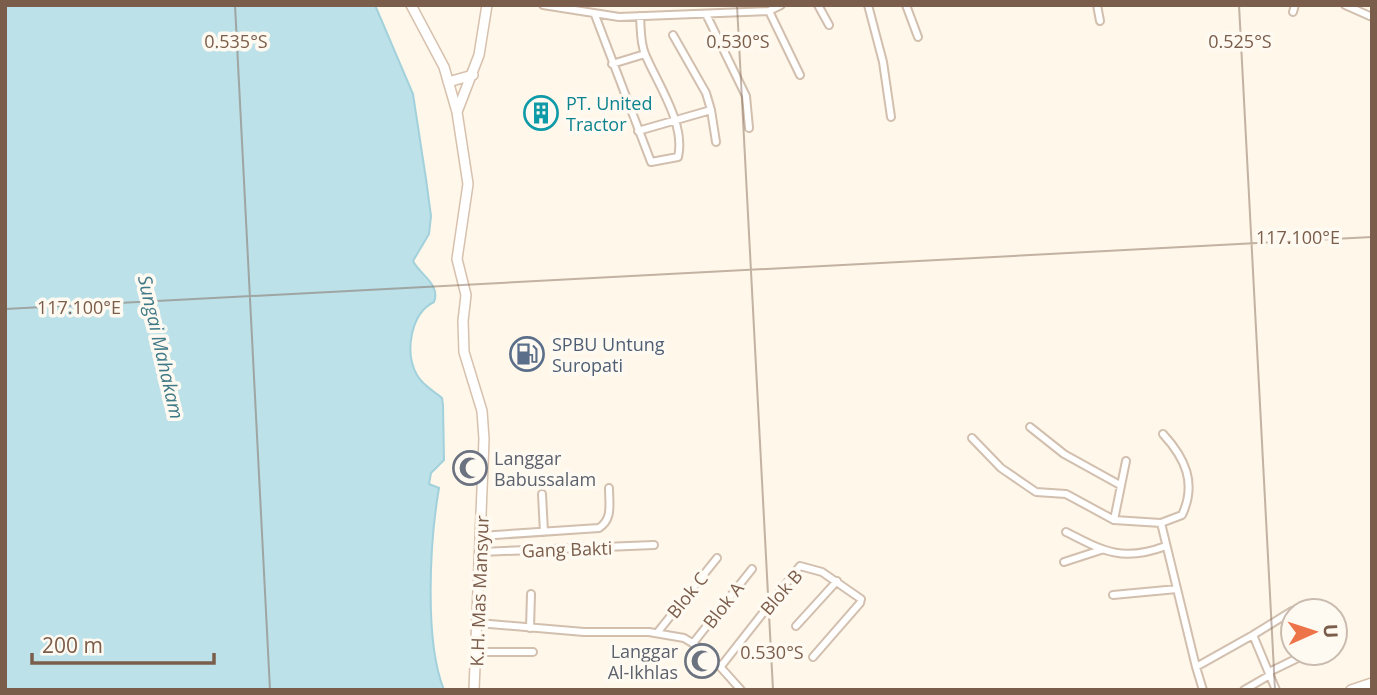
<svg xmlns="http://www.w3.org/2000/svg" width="1377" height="695" viewBox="0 0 1377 695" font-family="'Open Sans',sans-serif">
  <rect width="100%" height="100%" fill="#fef7ea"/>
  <path fill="#bce1e9" stroke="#a2d1dc" stroke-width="2" d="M5 5H375L413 94 426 179 431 216 429 234 413 261C419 274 441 284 434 302 411 313 404 352 417 375 422 385 434 391 442 398L443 405 444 460 431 473 429 484 439 488C430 540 424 641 444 690H5Z"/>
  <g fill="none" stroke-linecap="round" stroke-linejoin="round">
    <g stroke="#d2bfae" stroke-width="10">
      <path id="street" d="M543 5 619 17 769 11 781 5
        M818 5 829 25
        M868 5 883 62 891 117
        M906 5 918 37
        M1097 5 1100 21
        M1345 5 1372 17
        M769 11 800 75
        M1293 12 1295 5
        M706 14 746 96 749 128
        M595 15 651 162 678 157C686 124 657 83 645 54 640 42 641 29 640 16
        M612 64 645 54
        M711 110 716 142
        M638 131 711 110 706 93 673 35
        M1030 427 1064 454 1120 485
        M972 438 1001 468 1036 492 1066 494 1114 520 1161 523 1196 667 1253 635 1276 690
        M463 461 484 460
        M542 494 544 532
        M1114 520 1126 461
        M1161 523 1182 515C1197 483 1185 458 1163 434
        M1066 532C1105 552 1123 562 1166 546
        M480 536 599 528C613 519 609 504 609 488
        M480 552 654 545
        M1064 562 1101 550
        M1113 595 1177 589
        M478 623 584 632H649L684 638 707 652 741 690
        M796 626 837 581
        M530 628 531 594
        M657 633 717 558
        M1253 635 1292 611
        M694 642 752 569
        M476 652H533
        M722 665 800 566 822 572 861 599 860 603 813 657
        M1196 667 1203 690
        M1269 672 1308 653
        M1244 690 1270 675"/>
    </g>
    <g stroke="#d7c1ad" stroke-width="12">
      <path id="secondary" d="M411 5 444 67 457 112 468 184 457 259 466 295 463 321 464 352 482 411 484 439 474 690
        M448 82 473 75
        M457 112 479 55 487 5
        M1351 690 1372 683"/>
    </g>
    <use href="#street" stroke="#fff" stroke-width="6"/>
    <use href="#secondary" stroke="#fff" stroke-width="9"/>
  </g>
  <path fill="none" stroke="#7b5d4b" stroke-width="2" stroke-opacity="0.45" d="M235 5 270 690M737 5 773 690M1239 5 1275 690M5 309 1372 237"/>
  <defs>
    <g id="building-ring" transform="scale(1.75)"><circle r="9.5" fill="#fffaf1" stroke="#0f9aa8" stroke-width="1.5"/><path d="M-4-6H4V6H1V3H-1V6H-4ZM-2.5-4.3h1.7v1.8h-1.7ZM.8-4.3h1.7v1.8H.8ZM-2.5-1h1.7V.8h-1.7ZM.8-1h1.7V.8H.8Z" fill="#0f9aa8"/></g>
    <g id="fuel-ring" transform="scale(1.75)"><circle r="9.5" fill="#fffaf1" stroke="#5c6f8a" stroke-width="1.5"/><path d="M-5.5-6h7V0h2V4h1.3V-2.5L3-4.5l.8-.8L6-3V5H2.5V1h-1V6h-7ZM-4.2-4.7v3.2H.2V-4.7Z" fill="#5c6f8a"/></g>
    <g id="mosque-ring" transform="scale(1.75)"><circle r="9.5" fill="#fffaf1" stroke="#6b7280" stroke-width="1.5"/><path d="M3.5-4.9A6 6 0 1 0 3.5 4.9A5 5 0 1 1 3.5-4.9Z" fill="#6b7280"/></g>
  </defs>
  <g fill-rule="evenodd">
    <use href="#building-ring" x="541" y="113"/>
    <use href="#fuel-ring" x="527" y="354"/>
    <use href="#mosque-ring" x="470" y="468"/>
    <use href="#mosque-ring" x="702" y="661"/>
  </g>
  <g text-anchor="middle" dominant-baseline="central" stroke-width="7" stroke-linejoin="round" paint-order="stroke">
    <g font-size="18" fill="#0d838f" stroke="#fffaf1" text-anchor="start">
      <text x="566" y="103">PT. United<tspan x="566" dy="21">Tractor</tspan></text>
    </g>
    <g font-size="18" fill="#4e5e75" stroke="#fffaf1" text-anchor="start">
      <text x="552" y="344">SPBU Untung<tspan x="552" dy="21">Suropati</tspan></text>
    </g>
    <g font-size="18" fill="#5b616d" stroke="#fffaf1" text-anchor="start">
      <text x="494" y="458">Langgar<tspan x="494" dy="21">Babussalam</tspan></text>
      <text x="678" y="651" text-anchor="end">Langgar<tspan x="678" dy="21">Al-Ikhlas</tspan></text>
    </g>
    <g font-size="18" fill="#7b5d4b" stroke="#fffaf1">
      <text transform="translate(567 549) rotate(-2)">Gang Bakti</text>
      <text transform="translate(479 591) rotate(-88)">K.H. Mas Mansyur</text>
      <text transform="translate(781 592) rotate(-49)">Blok B</text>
      <text transform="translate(687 595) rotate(-51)">Blok C</text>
      <text transform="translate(723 605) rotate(-52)">Blok A</text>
    </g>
    <g font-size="19" font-style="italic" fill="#3f7987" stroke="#fffaf1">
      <text transform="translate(161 347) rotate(77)">Sungai Mahakam</text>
    </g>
  </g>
  <g font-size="18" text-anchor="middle" fill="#7b5d4b" stroke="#fffaf1" stroke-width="7" stroke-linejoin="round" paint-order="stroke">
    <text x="236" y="48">0.535°S</text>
    <text x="738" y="48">0.530°S</text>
    <text x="1240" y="48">0.525°S</text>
    <text x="1298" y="244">117.100°E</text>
    <text x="79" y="314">117.100°E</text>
    <text x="772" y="659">0.530°S</text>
  </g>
  <rect width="1377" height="695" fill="none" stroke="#7b5d4b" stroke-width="14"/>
  <g transform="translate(1314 632) rotate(87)"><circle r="33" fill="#fffaf1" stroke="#cabbaf" stroke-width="2"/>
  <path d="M0-5L12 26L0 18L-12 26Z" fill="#ed7349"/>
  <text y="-10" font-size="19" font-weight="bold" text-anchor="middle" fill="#7b5d4b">U</text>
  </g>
  <path d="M32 653v10h182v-10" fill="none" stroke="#7b5d4b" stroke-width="3.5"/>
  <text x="42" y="653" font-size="21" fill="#7b5d4b" stroke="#fffaf1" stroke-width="5" paint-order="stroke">200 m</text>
</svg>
